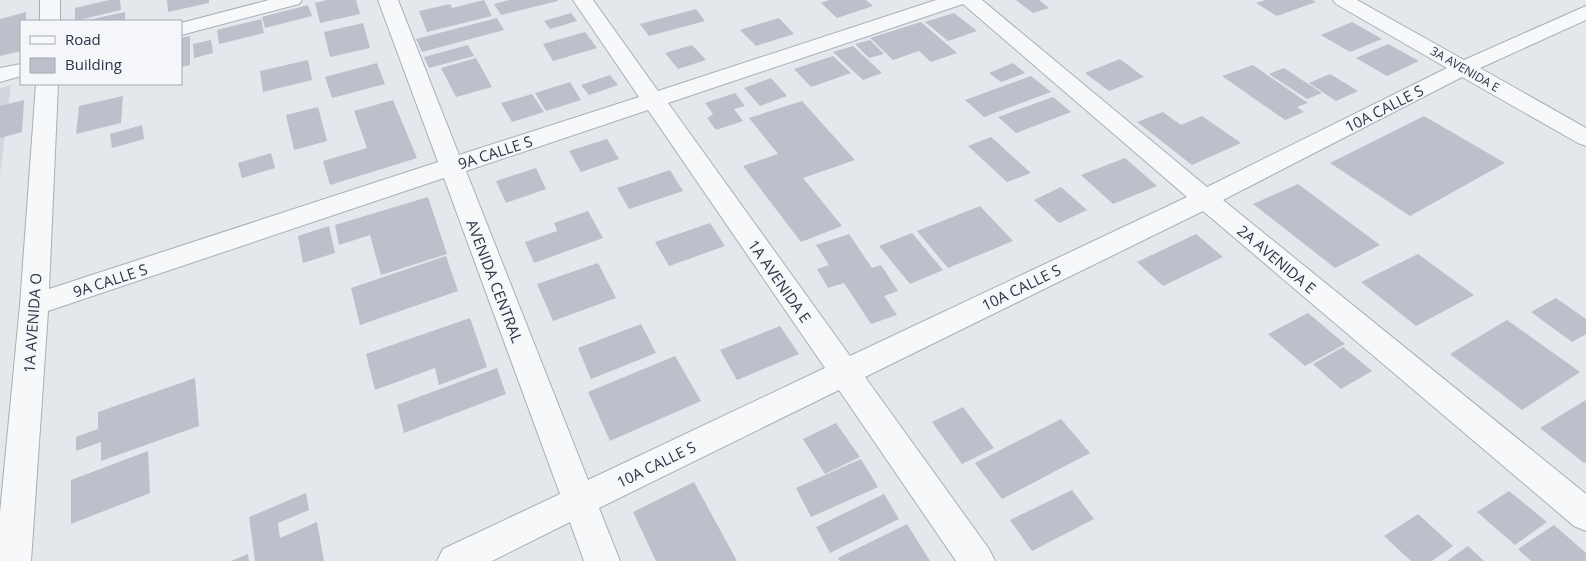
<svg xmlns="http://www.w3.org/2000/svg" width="1586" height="561" viewBox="0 0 1586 561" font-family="'Open Sans',sans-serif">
  <rect width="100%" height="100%" fill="#e4e7ec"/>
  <path fill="#d2d6de" d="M11 85 0 175V88Z"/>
  <path fill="#bbc0ca" d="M109 0H120L121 10 75 21V8Z
    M167 0H209V3L168 12Z
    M327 0H356L360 14 320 23 315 3Z
    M484 0 492 16 427 32 419 11 450 4 452 8Z
    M509 0H557L558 1 501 15 494 4Z
    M829 0H866L873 6 837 18 821 3Z
    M1016 0H1039L1049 8 1033 13Z
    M1265 0H1312L1316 2 1277 16 1256 3Z
    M308 5 312 16 265 28 262 17Z
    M696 9 705 21 649 36 640 24Z
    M26 12V21H21V51L0 56V19Z
    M125 12V21H88V20Z
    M571 13 577 21 550 29 544 21Z
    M954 13 977 31 948 41 925 22Z
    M497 18 504 30 422 52 416 39Z
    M779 18 794 34 756 46 740 30Z
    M261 19 264 33 219 44 217 30Z
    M921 22 957 53 931 62 919 51 893 60 870 38Z
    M1352 22 1382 39 1350 52 1321 35Z
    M363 23 370 48 330 57 324 32Z
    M585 32 597 48 553 61 543 44Z
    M190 36V65L181 67V38Z
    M211 40 213 53 194 58 193 44Z
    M870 40 884 54 869 58 855 44Z
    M1388 44 1419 61 1387 76 1356 58Z
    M468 45 474 56 429 68 424 57Z
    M692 45 706 60 678 69 665 53Z
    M853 46 882 73 863 80 833 52Z
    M833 56 851 73 811 87 794 69Z
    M476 58 492 87 456 97 441 68Z
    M1120 59 1144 77 1109 91 1085 73Z
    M308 60 312 80 263 92 260 71Z
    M377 63 385 84 332 98 325 77Z
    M1013 63 1025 73 1001 82 989 73Z
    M1253 65 1308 103 1297 107 1304 112 1285 120 1222 76Z
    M1284 68 1322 93 1307 99 1269 74Z
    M1330 74 1358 91 1336 101 1309 83Z
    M610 75 618 85 589 95 581 85Z
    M1031 76 1051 92 984 117 965 100Z
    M771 78 787 96 760 106 744 88Z
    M570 82 581 100 546 111 535 93Z
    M735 93 745 106 734 109 743 121 716 130 707 118 713 114 705 103Z
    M532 94 544 112 512 122 501 103Z
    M123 96 121 123 76 134 79 106Z
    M1053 97 1071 112 1016 133 998 117Z
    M24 100 22 132 0 138V106Z
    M393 100 417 158 330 185 323 161 367 148 354 111Z
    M802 101 855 160 803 178 842 226 801 242 743 166 778 154 749 118Z
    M318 107 327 141 294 150 286 115Z
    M1163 112 1181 125 1202 116 1241 143 1192 165 1137 122Z
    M1424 116 1505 163 1410 216 1330 163Z
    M142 125 144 139 112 148 110 134Z
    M991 137 1031 173 1007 182 968 146Z
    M607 139 619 159 581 172 569 151Z
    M271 153 275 168 242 178 238 163Z
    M1125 158 1157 186 1113 204 1081 175Z
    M536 168 546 189 506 203 496 181Z
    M670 170 683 191 629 209 617 188Z
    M1298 184 1380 245 1335 268 1253 204Z
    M1061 187 1087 210 1059 223 1034 200Z
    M428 197 447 254 381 275 370 235 339 245 335 225Z
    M980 206 1013 241 948 268 917 231Z
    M588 211 603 238 534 263 525 242 557 231 554 223Z
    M710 223 725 246 669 266 655 242Z
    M329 226 335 253 303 263 298 236Z
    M912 233 943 270 910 284 879 246Z
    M849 234 872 268 881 265 898 291 884 296 897 315 871 324 844 283 828 288 817 269 829 265 816 245Z
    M1196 234 1223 257 1163 286 1137 262Z
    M1418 254 1474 295 1416 326 1361 282Z
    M446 256 458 291 360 325 351 288Z
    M598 263 616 298 553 321 537 284Z
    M1556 298 1586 319V334L1572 342 1531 312Z
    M1308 313 1345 344 1305 366 1268 334Z
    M470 318 487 367 439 385 435 368 375 390 366 354Z
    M1507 320 1580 372 1522 410 1450 354Z
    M641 324 656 353 591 379 578 348Z
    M780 326 799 354 737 380 720 350Z
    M1343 347 1372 371 1341 389 1313 364Z
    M675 356 701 401 610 441 588 392Z
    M497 368 506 394 404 433 397 405Z
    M195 378 199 426 101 461V442L76 451V437L98 429V412Z
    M1586 400V462L1584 463 1540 428Z
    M963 407 994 448 962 464 932 422Z
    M1061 419 1090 453 1002 499 975 463Z
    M836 423 860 457 825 474 803 439Z
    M148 451 150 493 71 524V480Z
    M861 459 878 487 811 517 796 488Z
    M694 482 737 561H656L633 512Z
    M1072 490 1094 519 1032 551 1010 520Z
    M1509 491 1547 522 1515 545 1477 512Z
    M306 493 309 510 278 523 280 538 317 522 324 561H255L249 517Z
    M884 494 899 519 830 553 816 527Z
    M1418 514 1453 546 1432 561H1411L1384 536Z
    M907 524 930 561H840L838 558Z
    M1554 525 1586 553V561H1531L1518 549Z
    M1468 546 1484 561H1447Z
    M248 554 249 561H231Z"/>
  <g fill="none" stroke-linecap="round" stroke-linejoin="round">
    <g stroke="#a9aeb7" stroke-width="2">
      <path id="minor" d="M40 0H60V21H40Z
        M269 0H302L299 4 181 35V23Z
        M378 0H398L459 155 639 97 573 0H593L658 91 936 0H982L1207 187 1447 68 1336 4 1333 0H1357L1464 60 1586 6V20L1480 68 1586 128V146L1578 143 1462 77 1223 200 1586 494V531L1574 526 1203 211 865 377 989 549 995 561H956L839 390 599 508 620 561H584L570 522 492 561H437L443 549 560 494 444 178 48 311 31 561H0V513L20 305 36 84H58L49 289 438 162ZM963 4 1187 197 850 356 668 103ZM648 110 825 368 588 480 466 171Z
        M21 64V76L0 82V68Z"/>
    </g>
    <use href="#minor" fill="#f7f8fa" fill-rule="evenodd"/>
  </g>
  <g text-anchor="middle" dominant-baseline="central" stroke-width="4" stroke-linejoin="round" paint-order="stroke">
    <g font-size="12" fill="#2b3445" stroke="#f4f6f9">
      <text transform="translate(1465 69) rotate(30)">3A AVENIDA E</text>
    </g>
    <g font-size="15" fill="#2b3445" stroke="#f4f6f9">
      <text transform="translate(1384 108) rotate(-27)">10A CALLE S</text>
      <text transform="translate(495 152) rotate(-18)">9A CALLE S</text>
      <text transform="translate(1277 259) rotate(40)">2A AVENIDA E</text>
      <text transform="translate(110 280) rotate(-18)">9A CALLE S</text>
      <text transform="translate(495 281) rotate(69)">AVENIDA CENTRAL</text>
      <text transform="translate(780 281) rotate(55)">1A AVENIDA E</text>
      <text transform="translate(1021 287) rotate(-26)">10A CALLE S</text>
      <text transform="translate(32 323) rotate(-86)">1A AVENIDA O</text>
      <text transform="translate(656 464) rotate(-26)">10A CALLE S</text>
    </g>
  </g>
  <rect x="20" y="20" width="162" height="65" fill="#f4f6f9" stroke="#a4a8b1"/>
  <rect x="30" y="36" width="25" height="8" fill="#f7f8fa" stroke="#a4a8b1"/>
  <text x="65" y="45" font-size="15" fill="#2b3445">Road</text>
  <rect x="30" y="58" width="25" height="15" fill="#bbc0ca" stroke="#a4a8b1"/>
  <text x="65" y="70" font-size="15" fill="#2b3445">Building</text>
</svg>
